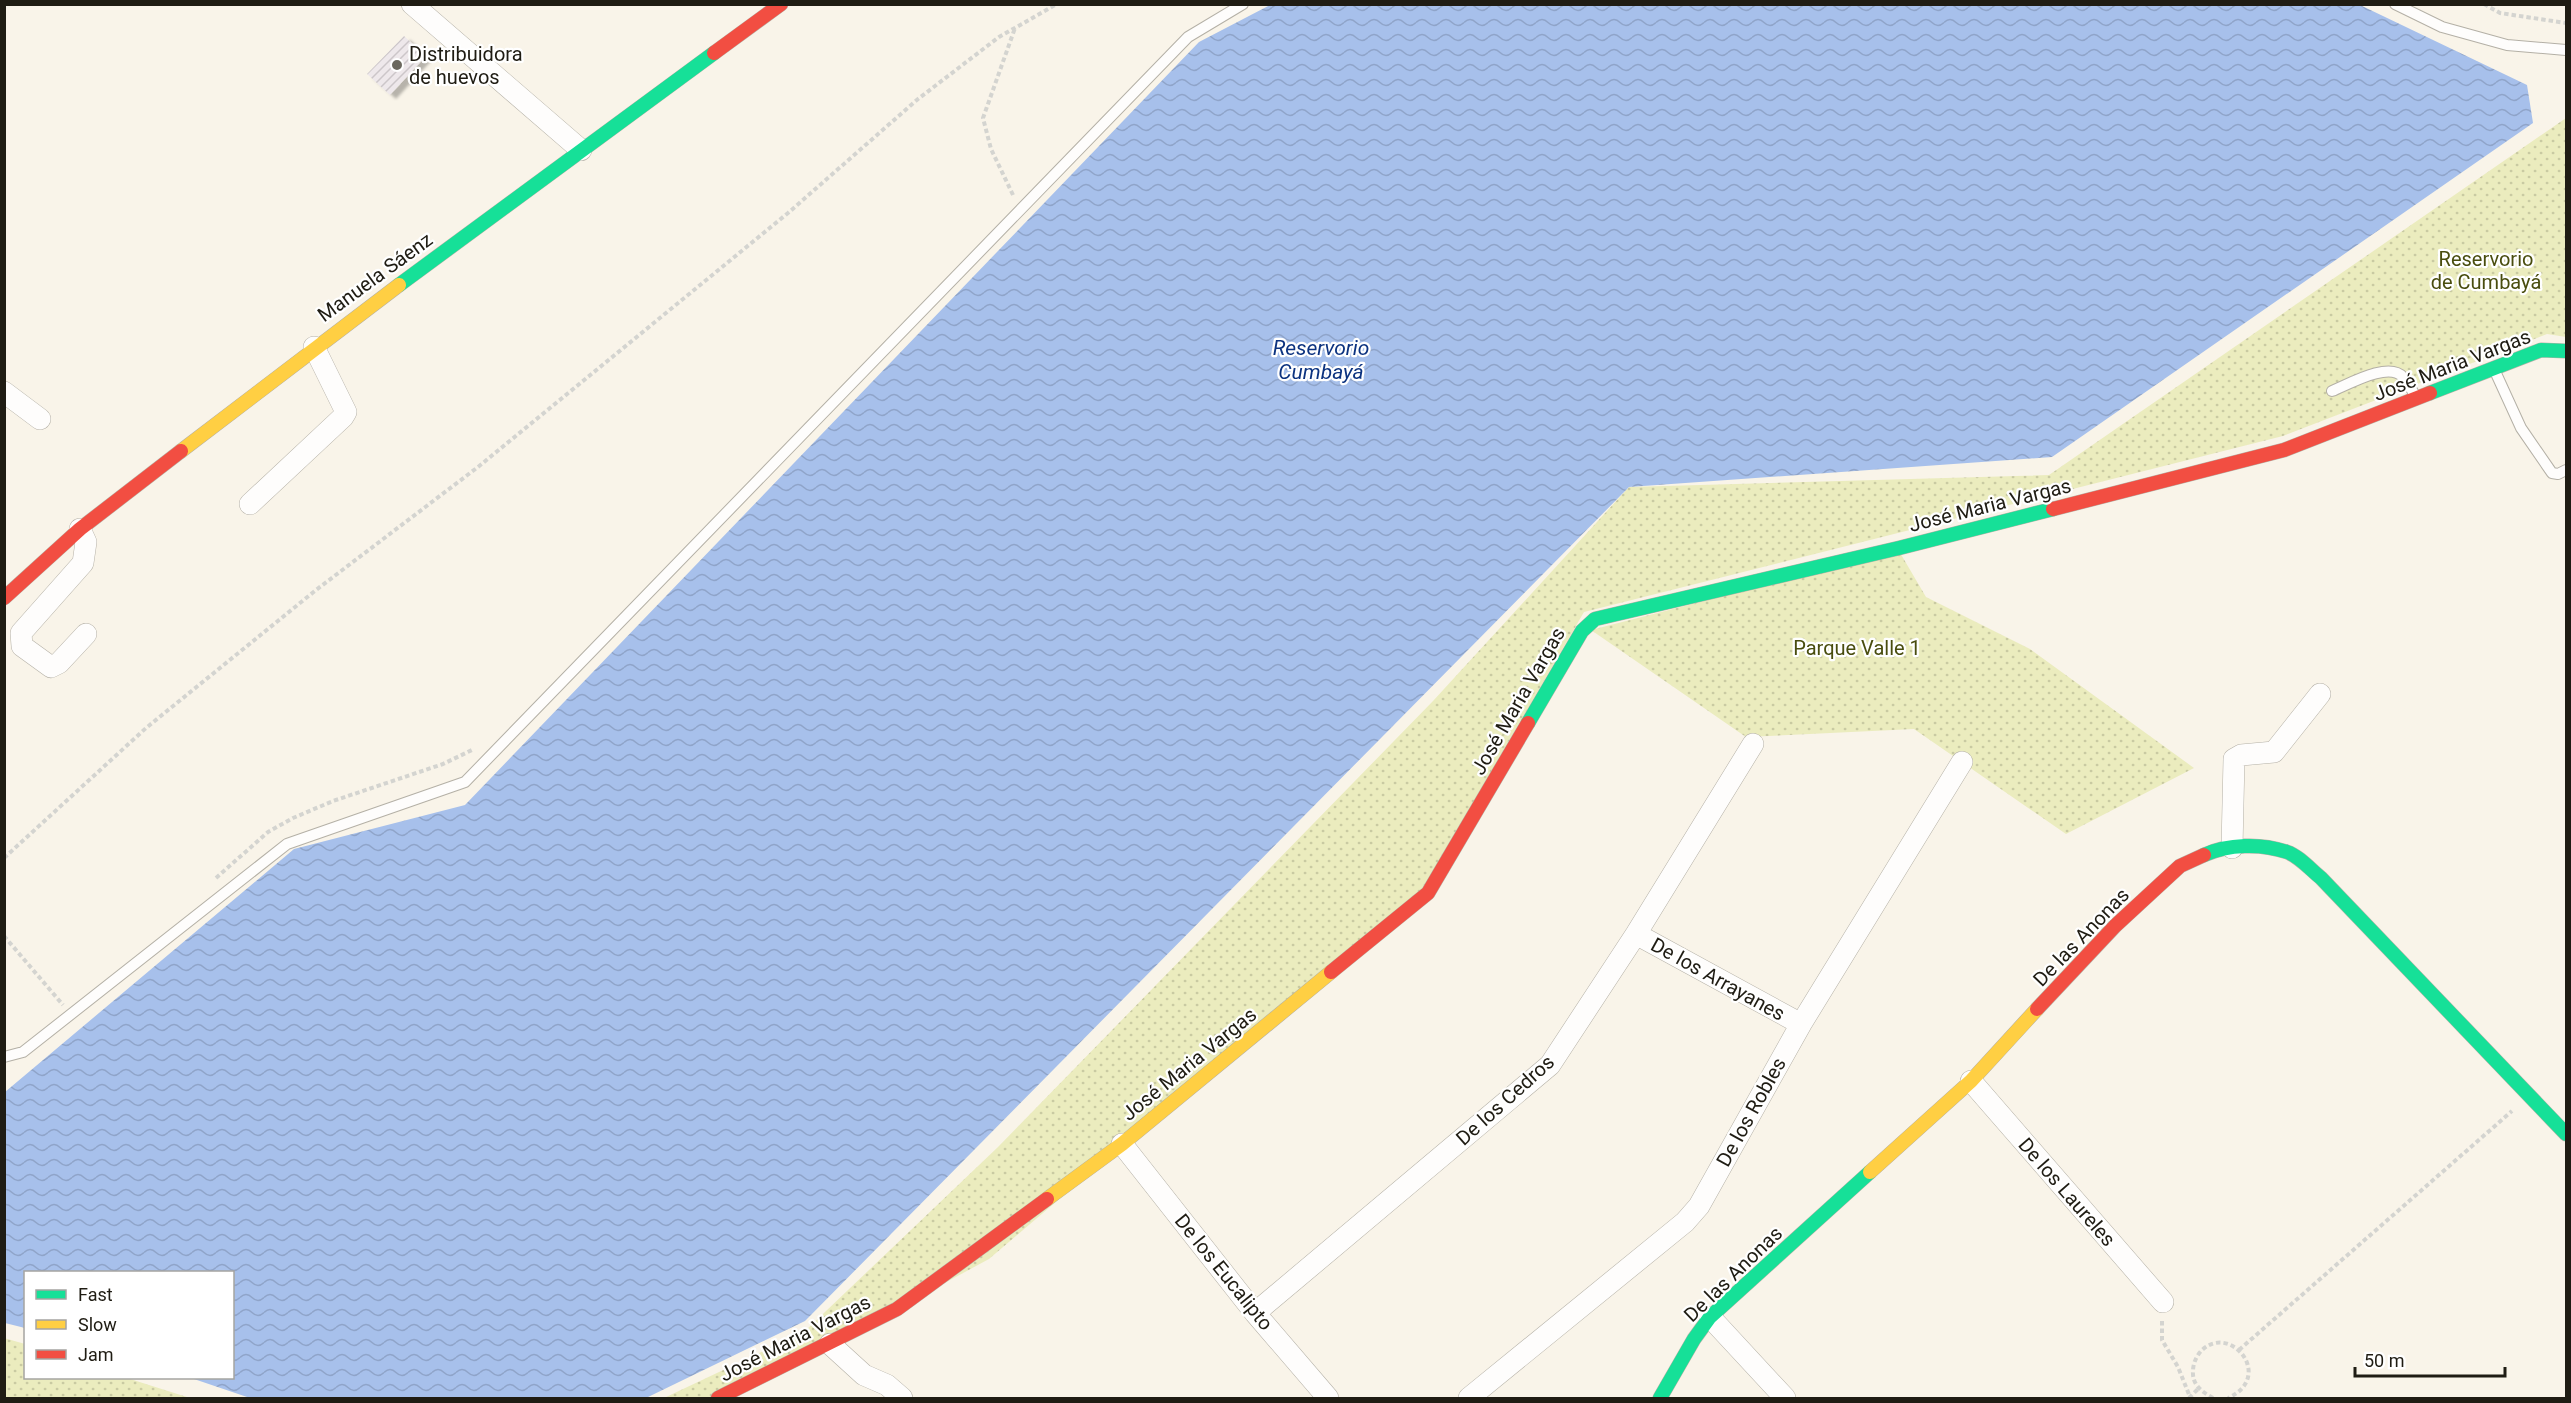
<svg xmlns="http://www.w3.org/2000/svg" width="2571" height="1403" viewBox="0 0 2571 1403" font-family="Roboto,sans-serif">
  <defs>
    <pattern id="grass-dots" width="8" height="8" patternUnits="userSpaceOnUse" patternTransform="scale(1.5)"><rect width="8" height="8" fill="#ebecbe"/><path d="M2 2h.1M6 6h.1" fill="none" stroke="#c9caa2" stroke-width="1.8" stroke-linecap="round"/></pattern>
    <pattern id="water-waves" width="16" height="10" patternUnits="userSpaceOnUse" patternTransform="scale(1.5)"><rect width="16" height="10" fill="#a7c0eb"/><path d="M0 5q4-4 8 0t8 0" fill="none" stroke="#8fa4c9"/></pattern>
    <pattern id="building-hatch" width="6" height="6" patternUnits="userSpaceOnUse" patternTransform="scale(1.5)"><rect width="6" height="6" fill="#eee8eb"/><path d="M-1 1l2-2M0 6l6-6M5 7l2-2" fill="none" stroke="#ccc6c9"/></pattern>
    <filter id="shadow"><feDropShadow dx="6" dy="4" stdDeviation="1.5" flood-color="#0004"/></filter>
  </defs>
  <rect width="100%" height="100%" fill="#f9f4e9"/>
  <path fill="url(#grass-dots)" d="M2566 118V337L2547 334 2283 436 1584 612 1422 890 989 1259 732 1398H664L804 1332 998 1147 1433 701 1629 487 2049 475Z
    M1899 551 1926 597 2030 649 2194 768 2066 834 1914 729 1746 737 1591 630Z
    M4 1338 25 1344 26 1378H127L190 1398H5Z"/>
  <path fill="url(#water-waves)" d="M1272 4 2360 5 2527 85 2533 123 2052 457 1629 487 805 1321 646 1398H250L191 1378H232V1272H26L25 1328 5 1323V1092L294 849 465 805 1199 42Z"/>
  <path fill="url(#building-hatch)" filter="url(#shadow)" d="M404 36 426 56 390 95 367 74Z"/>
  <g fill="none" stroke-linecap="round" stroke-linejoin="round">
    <g stroke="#b4b0a6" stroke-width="12">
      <path id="lane" d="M2395 4 2442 27 2507 45 2566 50
        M2494 369 2521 428 2552 473 2558 474 2566 470
        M2332 391C2349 384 2389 361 2403 377 2408 382 2412 391 2416 397
        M4 1057 23 1052 287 844 465 782 1188 37 1243 4"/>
    </g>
    <g stroke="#b4b0a6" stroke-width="22">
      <path id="street" d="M412 4 581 150
        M4 392 40 419
        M250 504 343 417 346 412 314 347
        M80 529 86 542 83 563 21 633 22 646 51 667 59 663 86 634
        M2232 848 2234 759 2241 755 2274 752 2320 694
        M1636 934 1801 1024
        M1971 1081 2163 1302
        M1122 1144 1255 1313 1328 1398
        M1255 1313 1550 1065 1636 934 1753 744
        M1710 1317 1785 1398
        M830 1344 864 1375 887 1385 902 1398
        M1469 1398 1685 1222 1699 1206 1801 1024 1962 762"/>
    </g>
    <g stroke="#b4b0a6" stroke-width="15">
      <path id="fast" d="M399 285 714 53
        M2430 393 2541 350 2566 351
        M1528 723 1582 631 1595 619 1899 548 2053 509
        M2204 855C2228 844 2261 843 2287 852 2299 856 2311 870 2321 878L2566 1134
        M1660 1398 1694 1339 1710 1317 1870 1172"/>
    </g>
    <g stroke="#b4b0a6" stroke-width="15">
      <path id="slow" d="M181 451 399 285
        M1870 1172 1971 1081 2037 1009
        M1047 1199 1122 1144 1331 972"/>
    </g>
    <g stroke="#b4b0a6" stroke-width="15">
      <path id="jam" d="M714 53 781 4
        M2053 509 2284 450 2430 393
        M4 598 80 529 181 451
        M1331 972 1428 893 1528 723
        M2037 1009 2115 926 2180 866 2204 855
        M718 1398 897 1309 1047 1199"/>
    </g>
    <path stroke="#d4d4d0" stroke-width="4" stroke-dasharray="4.5 3" stroke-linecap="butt" d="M2484 4 2500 13 2566 23
      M1013 195 991 149 983 118 1015 28
      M4 858 146 728 316 590 478 467 788 213 918 99 999 37 1057 4
      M216 878 268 832 293 818 333 801 443 764 474 749
      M4 936 63 1005
      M2162 1321V1340L2178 1367 2190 1397
      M2239 1350 2512 1111
      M2189 1398 2199 1388
      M2213 1398C2202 1392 2192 1385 2193 1371 2193 1363 2197 1355 2202 1350 2231 1323 2275 1377 2228 1398"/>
    <use href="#lane" stroke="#fefdfc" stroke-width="10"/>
    <use href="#street" stroke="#fefdfc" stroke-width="21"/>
    <use href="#fast" stroke="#16e098" stroke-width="14"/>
    <use href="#slow" stroke="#ffcf43" stroke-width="14"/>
    <use href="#jam" stroke="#f24e42" stroke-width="14"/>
  </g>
  <circle fill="#6b685e" stroke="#fff" stroke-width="2" cx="397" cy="65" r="6"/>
  <g text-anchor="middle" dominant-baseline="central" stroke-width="4.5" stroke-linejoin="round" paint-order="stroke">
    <g font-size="20" fill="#1f1c13" stroke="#fff" text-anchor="start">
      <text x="409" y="54">Distribuidora<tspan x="409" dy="23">de huevos</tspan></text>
    </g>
    <g font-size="20" fill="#494d0e" stroke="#fff">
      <text x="2486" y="259">Reservorio<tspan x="2486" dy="23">de Cumbayá</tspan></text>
      <text x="1857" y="648">Parque Valle 1</text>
    </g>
    <g font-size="20" fill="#1f1c13" stroke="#fff">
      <text transform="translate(375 277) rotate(-36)">Manuela Sáenz</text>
      <text transform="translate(2452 365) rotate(-21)">José Maria Vargas</text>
      <text transform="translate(1990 505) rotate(-14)">José Maria Vargas</text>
      <text transform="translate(1518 701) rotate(-60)">José Maria Vargas</text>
      <text transform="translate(2081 937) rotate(-46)">De las Anonas</text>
      <text transform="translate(1718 979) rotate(29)">De los Arrayanes</text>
      <text transform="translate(1189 1064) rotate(-39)">José Maria Vargas</text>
      <text transform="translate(1505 1100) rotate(-42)">De los Cedros</text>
      <text transform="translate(1751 1112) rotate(-61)">De los Robles</text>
      <text transform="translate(2067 1192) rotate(49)">De los Laureles</text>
      <text transform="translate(1224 1272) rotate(51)">De los Eucalipto</text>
      <text transform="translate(1733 1274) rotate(-44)">De las Anonas</text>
      <text transform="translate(795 1338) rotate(-27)">José Maria Vargas</text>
    </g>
    <g font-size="21" font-style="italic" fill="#0c3380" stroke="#fff">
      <text x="1321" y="348">Reservorio<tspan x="1321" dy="24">Cumbayá</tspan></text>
    </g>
  </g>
  <rect width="2571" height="1403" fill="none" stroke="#1f1c13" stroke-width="12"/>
  <rect x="24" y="1271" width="210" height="108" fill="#ffffff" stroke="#a5a4a1" stroke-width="1.5"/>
  <rect x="36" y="1290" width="30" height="9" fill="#16e098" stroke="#a5a4a1" stroke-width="1.5"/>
  <text x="78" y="1301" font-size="18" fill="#1f1c13">Fast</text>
  <rect x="36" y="1320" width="30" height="9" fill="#ffcf43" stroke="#a5a4a1" stroke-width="1.5"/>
  <text x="78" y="1331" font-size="18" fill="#1f1c13">Slow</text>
  <rect x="36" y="1350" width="30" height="9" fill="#f24e42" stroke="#a5a4a1" stroke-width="1.5"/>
  <text x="78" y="1361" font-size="18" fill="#1f1c13">Jam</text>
  <path d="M2355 1367v9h150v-9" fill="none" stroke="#1f1c13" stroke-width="3"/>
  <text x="2364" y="1367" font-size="18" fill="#1f1c13" stroke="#ffffff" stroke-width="4.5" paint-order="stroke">50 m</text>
</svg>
